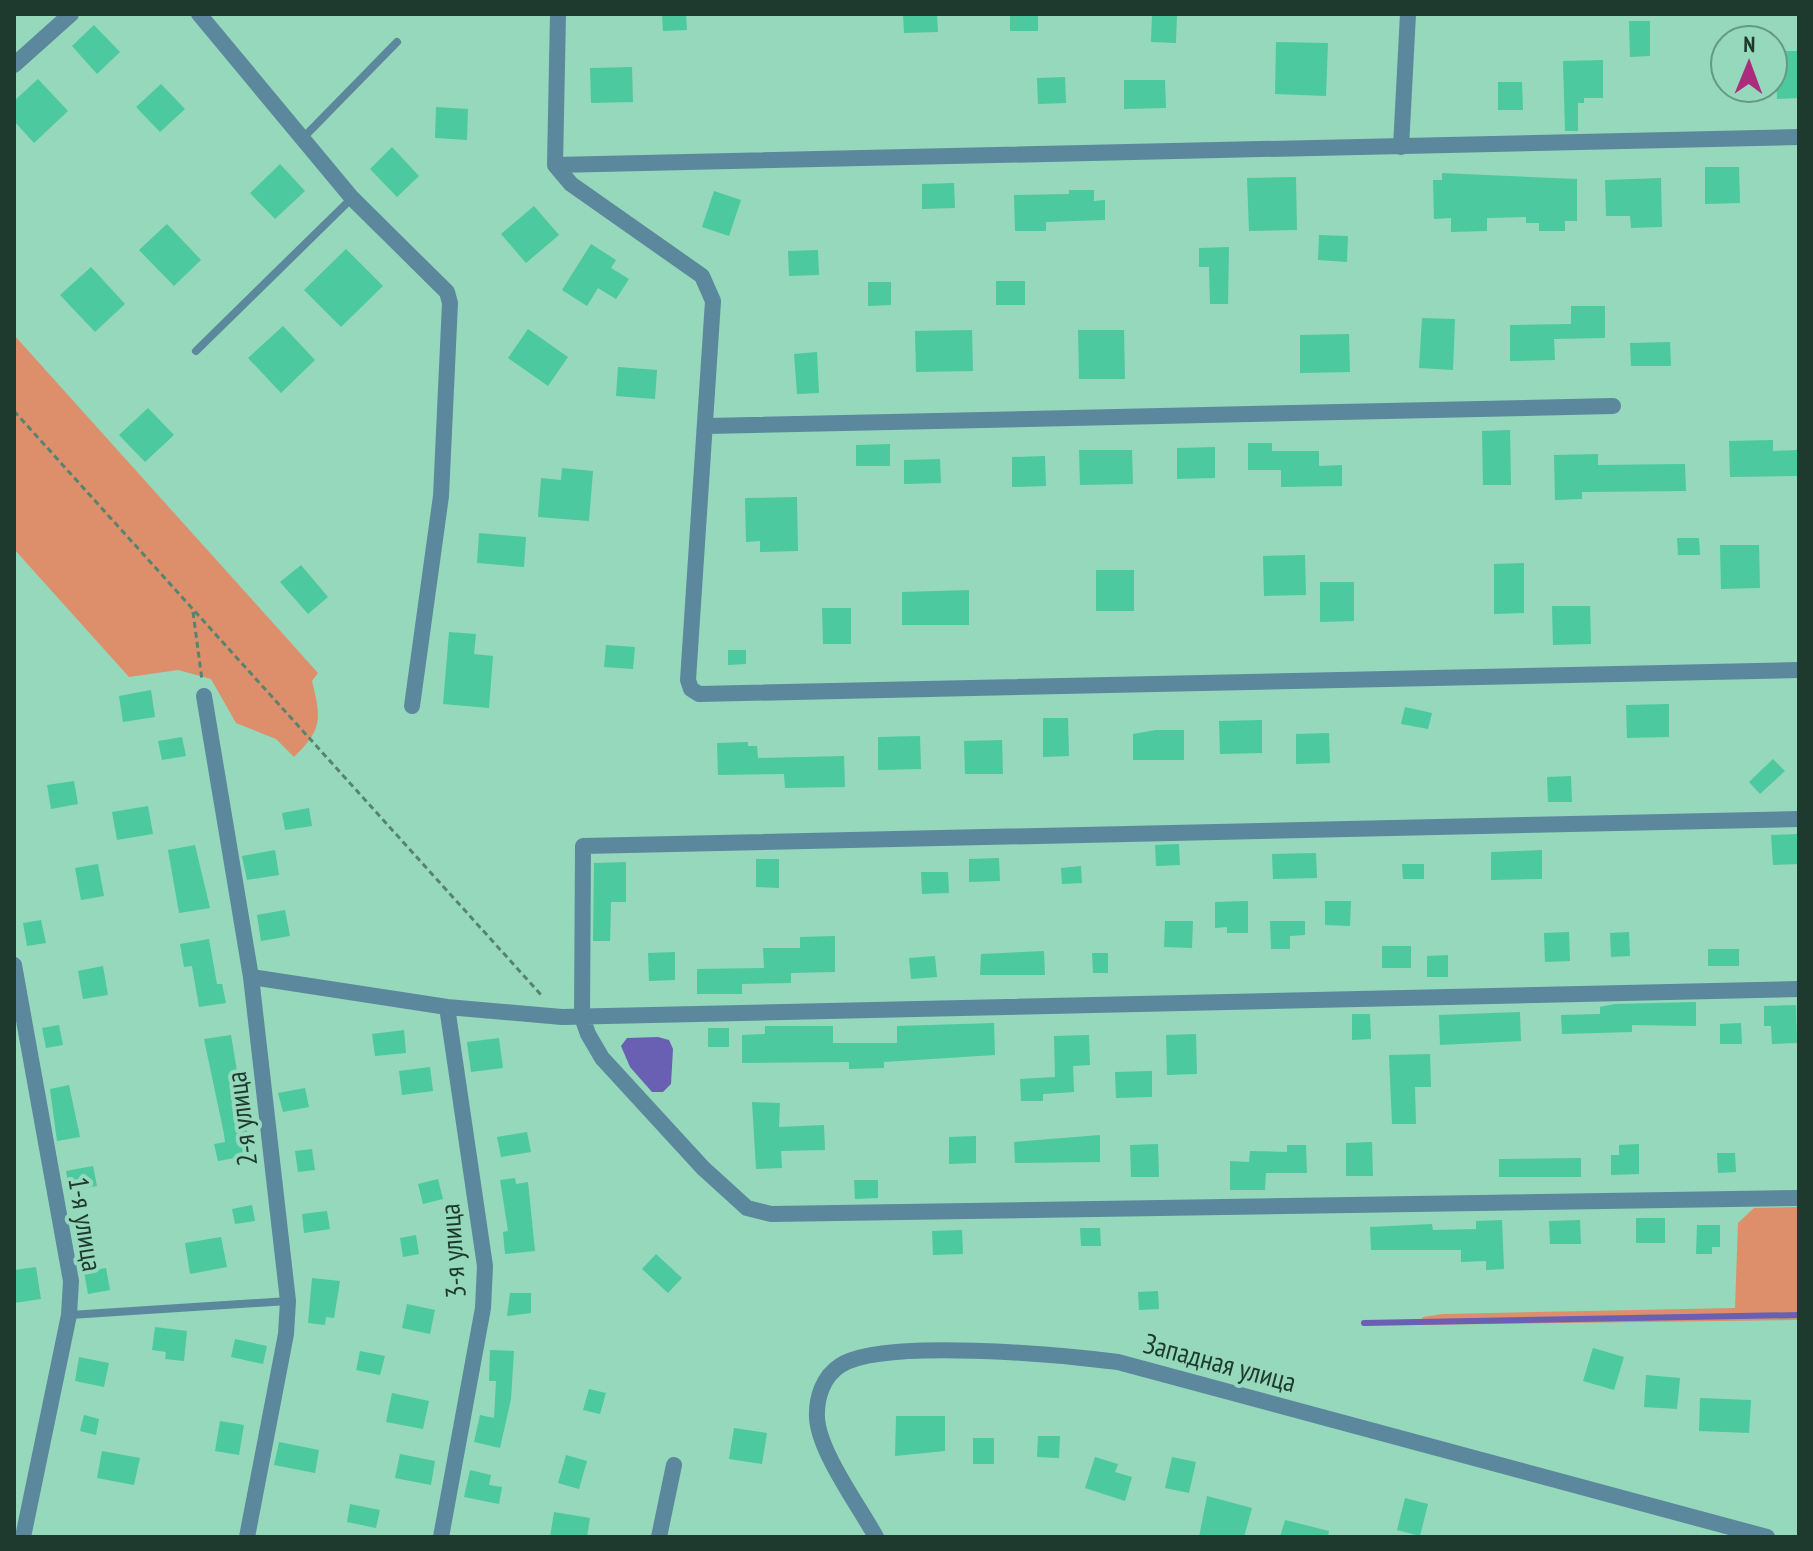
<svg xmlns="http://www.w3.org/2000/svg" width="1813" height="1551" viewBox="0 0 1813 1551" font-family="'PT Sans Narrow',sans-serif">
  <rect width="100%" height="100%" fill="#95d8bc"/>
  <path fill="#dc8f6a" d="M14 335 318 673 312 681C321 718 323 729 294 757L276 739 236 723 211 679 178 670 129 677 14 549Z
    M1799 1207V1320L1416 1325 1423 1317 1443 1314 1735 1308 1738 1223 1754 1208Z"/>
  <path fill="#695fb3" d="M658 1037 669 1040 673 1049 671 1084 663 1092H652L630 1067 621 1046 627 1038Z"/>
  <g fill="none" stroke-linecap="round" stroke-linejoin="round">
    <path stroke="#695fb3" stroke-width="6" d="M1364 1323 1799 1315"/>
  </g>
  <path fill="#4cc99e" d="M662 14H686L687 30 663 31Z
    M903 14H937L938 32 904 33Z
    M1010 14H1038V31H1010Z
    M1152 14H1177L1176 43 1151 42Z
    M1629 21H1650V56L1630 57Z
    M94 25 120 52 97 74 72 46Z
    M1276 42 1328 43 1326 96 1275 94Z
    M1776 51H1799V98L1777 99Z
    M1603 60V98H1584V103H1578V131H1565L1563 61Z
    M632 67 633 102 591 103 590 68Z
    M1065 77 1066 103 1038 104 1037 78Z
    M38 79 68 111 34 143 14 121V101Z
    M1124 80H1165L1166 108 1124 109Z
    M1498 82H1522L1523 110H1498Z
    M161 84 185 109 160 132 136 107Z
    M436 107 468 109 467 140 435 138Z
    M392 147 419 176 397 197 370 169Z
    M280 164 305 191 275 219 250 193Z
    M1705 167H1739L1740 203 1705 204Z
    M1442 173 1577 179V221H1565V231H1539V223H1526V217L1487 218V231L1451 232V218L1434 219 1433 180H1442Z
    M1296 177 1297 230 1249 231 1247 178Z
    M1661 178 1662 227 1631 228 1630 216H1606L1605 180Z
    M954 183 955 208 922 209V184Z
    M1069 190H1094V201L1105 200V220L1046 222V231H1015L1014 195 1069 194Z
    M714 191 741 200 729 236 702 227Z
    M534 206 559 235 526 263 501 234Z
    M167 224 201 260 174 286 139 250Z
    M1319 235 1348 236 1347 262 1318 260Z
    M591 244 616 260 611 268 629 279 616 299 598 288 587 306 562 290Z
    M1229 247 1228 304H1210L1209 267H1199V248Z
    M346 249 383 286 341 327 304 290Z
    M818 250 819 275 789 276 788 251Z
    M91 267 125 304 95 332 60 295Z
    M996 281H1025V305H996Z
    M868 282H891V305L868 306Z
    M1571 306H1605V338L1554 339 1555 360 1510 361V325L1571 324Z
    M1422 318 1455 319 1453 370 1419 368Z
    M283 326 315 360 281 393 248 358Z
    M528 329 568 357 548 386 508 358Z
    M972 330 973 371 916 372 915 331Z
    M1078 330H1124L1125 379H1079Z
    M1349 334 1350 372 1300 373V335Z
    M1670 342 1671 366H1631L1630 343Z
    M817 352 819 393 797 394 794 354Z
    M618 367 657 370 655 399 616 396Z
    M148 408 174 435 145 462 119 435Z
    M1510 430 1511 485H1483L1482 431Z
    M1773 440V451L1799 450V476L1730 477 1729 441Z
    M1248 443H1272V451H1319V466L1342 465V486L1281 487V470H1248Z
    M890 444V466H856V445Z
    M1215 447V478L1177 479V448Z
    M1079 450H1132L1133 484 1080 485Z
    M1598 454V465L1685 464 1686 491 1582 492V499L1555 500 1554 455Z
    M1045 456 1046 486 1012 487V457Z
    M940 459 941 483 904 484V460Z
    M562 468 593 471 589 521 538 517 541 478 561 480Z
    M797 497 798 551 760 552V541L746 542 745 498Z
    M479 533 526 537 524 567 477 563Z
    M1677 538H1699L1700 555H1678Z
    M1720 545H1759L1760 588 1721 589Z
    M1305 555 1306 595 1264 596 1263 556Z
    M1524 563V613L1494 614V564Z
    M301 565 328 597 308 614 280 582Z
    M1096 570H1134V611H1096Z
    M1320 582H1354V621L1320 622Z
    M969 590V625H902V592Z
    M1552 606H1590L1591 644 1553 645Z
    M822 608H851V644H823Z
    M449 632 476 634 474 654 493 656 489 708 443 704Z
    M606 645 635 647 633 669 604 667Z
    M728 650H746V664L728 665Z
    M151 690 155 717 123 722 119 696Z
    M1669 704V737L1627 738 1626 705Z
    M1405 707 1432 713 1428 729 1401 724Z
    M1043 718H1068L1069 756 1043 757Z
    M1262 720V753L1220 754 1219 721Z
    M1156 730H1184V760H1133V734Z
    M1329 733 1330 763 1296 764V734Z
    M920 736 921 769 878 770V737Z
    M182 737 186 756 162 760 158 741Z
    M1002 740 1003 774H965L964 741Z
    M748 742V746H757L758 758 844 756 845 787 785 788 784 774 718 775 717 743Z
    M1773 759 1785 771 1760 794 1749 782Z
    M1571 776 1572 802H1548L1547 777Z
    M74 781 78 804 51 809 47 785Z
    M148 806 153 834 117 840 112 812Z
    M309 808 312 826 285 830 282 813Z
    M1799 834V864L1773 865 1771 835Z
    M1179 844 1180 865 1156 866 1155 845Z
    M195 845 210 908 179 913 168 850Z
    M275 850 279 875 247 880 242 856Z
    M1542 850V879L1491 880V852Z
    M1316 853 1317 878 1273 879 1272 854Z
    M999 858 1000 881 969 882V859Z
    M756 859H779V888L756 887Z
    M626 862V902H611L610 941H593L594 863Z
    M98 864 104 896 81 900 75 868Z
    M1402 864H1424V879H1403Z
    M1081 866 1082 883 1062 884 1061 868Z
    M921 872H948L949 893 922 894Z
    M1248 901V933H1227V927L1215 928V902Z
    M1325 901H1351L1350 926 1325 925Z
    M285 910 290 936 261 941 257 915Z
    M41 920 46 943 27 946 23 923Z
    M1165 921H1193L1192 948 1164 947Z
    M1270 921H1305V935L1290 936V949H1271Z
    M1569 932 1570 961 1545 962 1544 933Z
    M1629 932 1630 956 1611 957 1610 933Z
    M835 936V972L791 973V983L742 984V994H697V969L764 968 763 948H800V937Z
    M209 939 217 984H222L226 1003 199 1007 192 966 184 967 180 944Z
    M1382 946H1411V968H1382Z
    M1708 949H1739V966H1708Z
    M1044 951 1045 975H980L981 954Z
    M675 952V980L649 981 648 953Z
    M1092 953H1108V973H1093Z
    M1448 955V977H1427V956Z
    M935 956 937 977 911 979 909 958Z
    M103 966 108 995 83 999 78 971Z
    M1696 1002V1026L1632 1025V1032L1562 1034 1561 1015 1600 1014V1007L1614 1004Z
    M1796 1005 1797 1043 1772 1044 1771 1026H1764V1006Z
    M1520 1012 1521 1041 1440 1045 1439 1015Z
    M1352 1014H1370L1371 1039 1352 1040Z
    M994 1023 995 1055 884 1062V1068L849 1069V1062L742 1063V1035L765 1034V1026H833V1043H897V1026Z
    M1741 1023 1742 1044H1720V1024Z
    M59 1025 63 1045 46 1048 42 1028Z
    M708 1028H729V1047H708Z
    M404 1030 406 1053 375 1056 372 1034Z
    M1196 1034 1197 1074 1167 1075 1166 1035Z
    M231 1035 251 1155 218 1161 214 1144 225 1142 224 1134 204 1039Z
    M1089 1035 1090 1065 1073 1066 1074 1092 1043 1094V1101H1021L1020 1079 1055 1077 1054 1036Z
    M499 1038 503 1068 471 1072 467 1042Z
    M1430 1054 1431 1087H1415L1416 1124H1392L1389 1055Z
    M430 1067 433 1091 402 1095 399 1071Z
    M1152 1071V1097L1116 1098 1115 1072Z
    M69 1085 80 1137 57 1141 50 1089Z
    M305 1088 309 1107 283 1112 278 1093Z
    M752 1102 780 1103 779 1127 824 1125 825 1150 781 1151 782 1168 756 1169Z
    M527 1132 531 1152 501 1157 497 1137Z
    M1100 1135V1162L1015 1163 1014 1142Z
    M976 1136V1163L949 1164V1137Z
    M1372 1142 1373 1176H1346V1143Z
    M1158 1144 1159 1177H1131L1130 1145Z
    M1639 1144V1174L1611 1175V1155H1619V1145Z
    M1287 1145H1306L1307 1173H1266L1265 1190H1230V1161L1249 1162 1250 1151 1287 1152Z
    M312 1149 315 1170 298 1172 295 1151Z
    M1717 1153H1735L1736 1172 1718 1173Z
    M1581 1158V1177H1499V1159Z
    M93 1166 97 1186 69 1191 66 1171Z
    M515 1178 516 1184 528 1182 535 1251 505 1254 503 1232 508 1231 500 1180Z
    M438 1179 443 1199 423 1204 418 1184Z
    M854 1180H878V1198L855 1199Z
    M252 1205 255 1221 235 1224 232 1209Z
    M327 1211 330 1229 304 1233 302 1214Z
    M1636 1218H1665V1243H1636Z
    M1502 1220 1504 1269 1486 1270V1261L1461 1262V1250H1371L1370 1227 1432 1224 1433 1230 1476 1229V1221Z
    M1580 1220 1581 1244H1550L1549 1221Z
    M1697 1225H1720V1247H1712V1254H1696Z
    M1080 1228H1100L1101 1246H1081Z
    M962 1230 963 1254 933 1255 932 1231Z
    M416 1235 419 1254 403 1257 400 1238Z
    M221 1237 227 1267 190 1274 185 1243Z
    M656 1254 682 1278 668 1293 642 1269Z
    M36 1267 41 1299 14 1303V1270Z
    M106 1268 110 1290 88 1294 84 1272Z
    M312 1278 340 1281 334 1318 326 1317 325 1325 308 1323Z
    M1158 1291 1159 1309 1139 1310 1138 1292Z
    M510 1293H531V1313L507 1316Z
    M407 1304 435 1310 430 1334 402 1328Z
    M155 1327 187 1331 184 1361 165 1359 166 1352 152 1350Z
    M235 1339 267 1346 263 1364 231 1357Z
    M1593 1348 1624 1357 1614 1390 1583 1381Z
    M490 1350 514 1351 511 1399 500 1448 474 1442 480 1415 494 1418 496 1381H489Z
    M360 1351 385 1356 380 1375 356 1370Z
    M79 1357 109 1363 104 1387 75 1381Z
    M1646 1375 1680 1378 1677 1409 1644 1407Z
    M589 1389 606 1393 600 1414 583 1410Z
    M392 1393 429 1401 423 1429 386 1422Z
    M1700 1398 1751 1400 1749 1433 1699 1431Z
    M84 1415 99 1419 96 1435 80 1431Z
    M896 1416H945V1451L895 1456Z
    M220 1421 244 1425 239 1455 215 1451Z
    M734 1428 767 1433 762 1464 729 1459Z
    M1038 1436H1060L1059 1458 1037 1457Z
    M973 1438H994V1464H973Z
    M279 1442 319 1450 315 1473 274 1465Z
    M102 1451 140 1458 134 1485 97 1478Z
    M400 1454 435 1461 431 1485 395 1478Z
    M566 1455 587 1461 579 1489 558 1483Z
    M1095 1457 1118 1464 1115 1472 1132 1477 1125 1501 1085 1488Z
    M1172 1457 1196 1462 1189 1493 1165 1488Z
    M470 1470 491 1475 489 1485 502 1487 499 1504 464 1497Z
    M1207 1496 1252 1508 1244 1537H1199Z
    M1405 1498 1428 1504 1420 1536 1397 1530Z
    M350 1504 380 1510 376 1528 347 1522Z
    M554 1512 590 1518 587 1537H550Z
    M1285 1520 1329 1531 1328 1537H1280Z"/>
  <g fill="none" stroke-linecap="round" stroke-linejoin="round">
    <path stroke="#568471" stroke-width="3" stroke-dasharray="6 4" stroke-linecap="butt" d="M14 411 543 997
      M193 612 202 680"/>
    <path stroke="#5b889c" stroke-width="8" d="M303 138 397 42
      M196 351 352 198
      M70 1315 288 1301"/>
    <path stroke="#5b889c" stroke-width="16" d="M199 14 352 198 447 292 450 303 441 496 412 706
      M558 14 555 165 571 184 702 276 713 301 688 680 691 689 699 694 1799 670
      M14 65 71 14
      M1401 147 1408 14
      M555 165 1799 137
      M707 426 1613 406
      M204 696 251 977 288 1301 286 1334 247 1537
      M1799 819 583 846 582 1017 588 1034 602 1058 703 1168 747 1208 771 1214 1799 1198
      M14 965 71 1281 69 1315 23 1537
      M251 977 447 1007 562 1017 1799 989
      M441 1537 483 1308 485 1266 447 1007
      M659 1537 674 1465
      M876 1537C859 1506 819 1452 817 1418 816 1398 823 1376 841 1365 884 1338 1063 1355 1118 1362L1767 1537"/>
  </g>
  <g text-anchor="middle" dominant-baseline="central" stroke-width="8" stroke-linejoin="round" paint-order="stroke">
    <g font-size="28" fill="#1e3a2f" stroke="#95d8bc">
      <text transform="translate(241 1119) rotate(-97)">2-я улица</text>
      <text transform="translate(86 1224) rotate(81)">1-я улица</text>
      <text transform="translate(452 1251) rotate(-94)">3-я улица</text>
      <text transform="translate(1220 1362) rotate(15)">Западная улица</text>
    </g>
  </g>
  <rect width="1813" height="1551" fill="none" stroke="#1e3a2f" stroke-width="32"/>
  <g transform="translate(1749 64) rotate(1)"><circle r="38" fill="#95d8bc" stroke="#659984" stroke-width="2"/>
  <path d="M0-6L14 30L0 20L-14 30Z" fill="#ab2c7c"/>
  <text y="-12" font-size="22" font-weight="bold" text-anchor="middle" fill="#1e3a2f">N</text>
  </g>
</svg>
